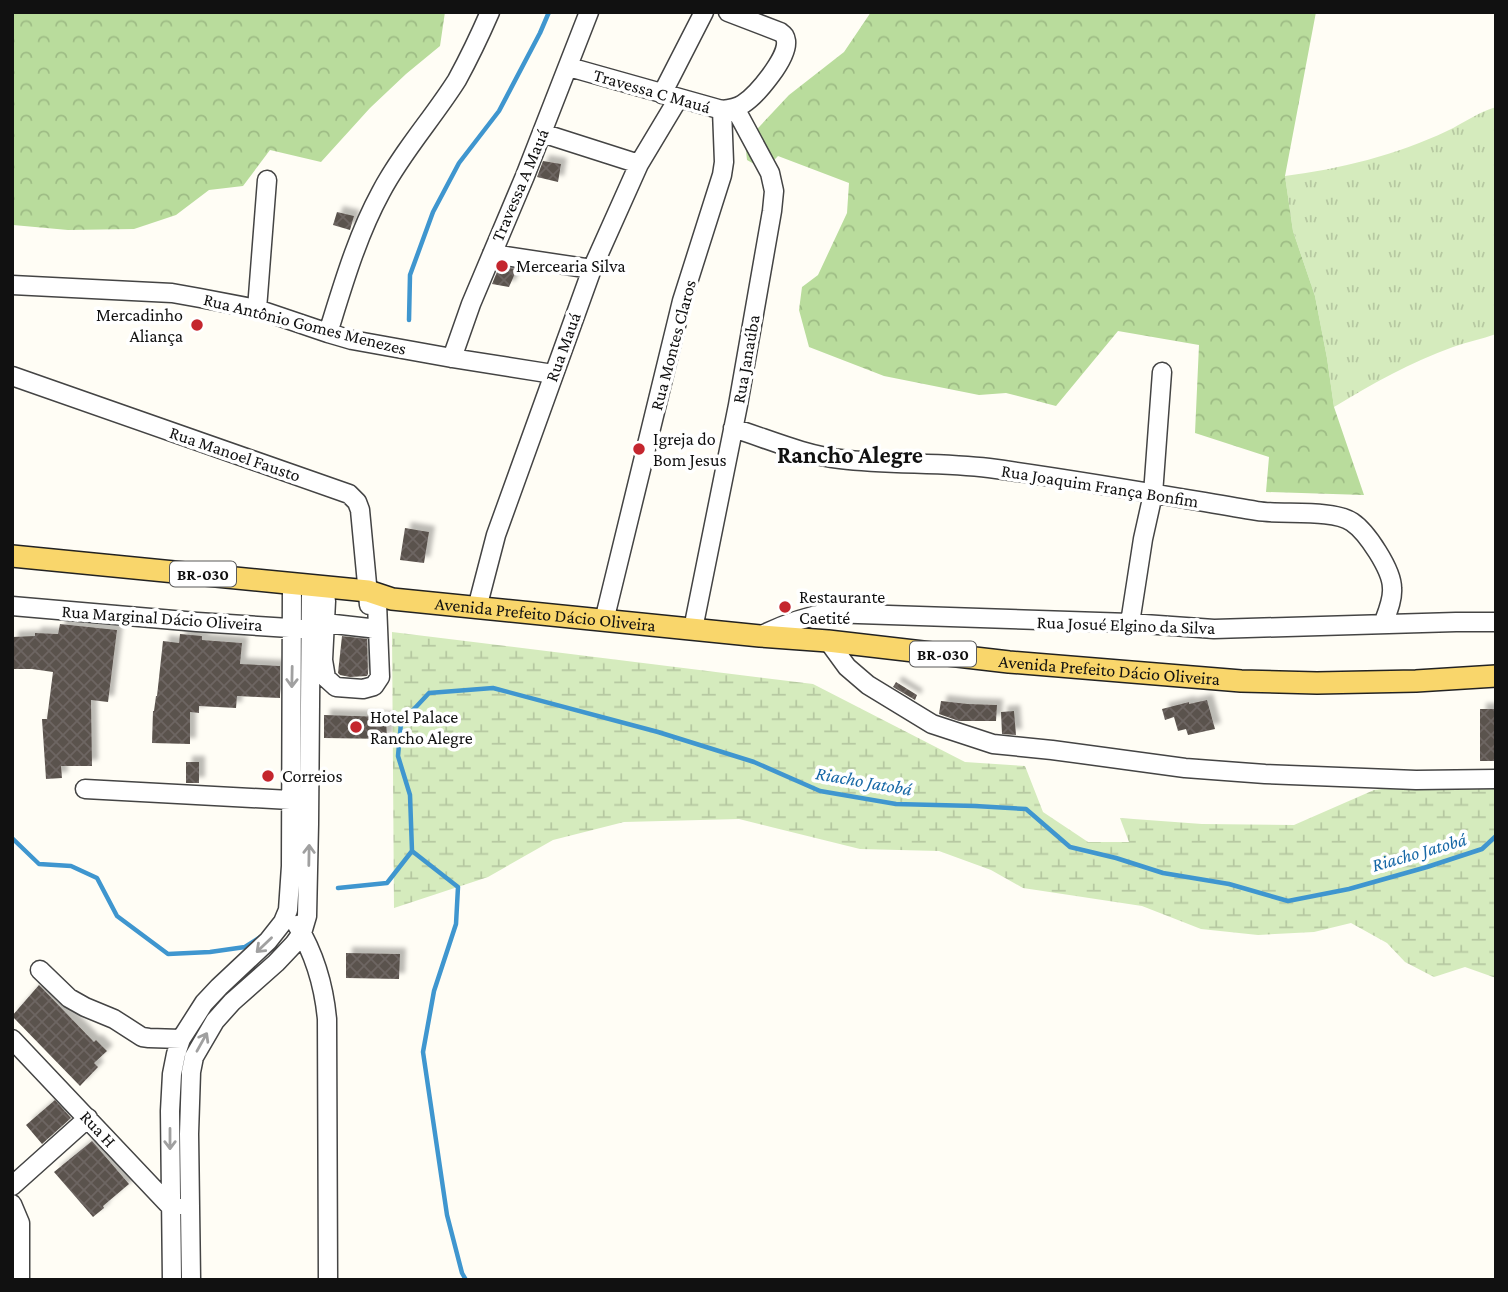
<svg xmlns="http://www.w3.org/2000/svg" width="1508" height="1292" viewBox="0 0 1508 1292" font-family="'Crimson Pro',serif">
  <defs>
    <pattern id="grass-tufts" width="24" height="20" patternUnits="userSpaceOnUse" patternTransform="scale(1.75)"><rect width="24" height="20" fill="#d5ebbd"/><path d="M3 7l-1-3M5 7V3M7 7l1-3M15 17l-1-3M17 17v-4M19 17l1-3" fill="none" stroke="#b6c8a1"/></pattern>
    <pattern id="forest-crowns" width="20" height="18" patternUnits="userSpaceOnUse" patternTransform="scale(1.75)"><rect width="20" height="18" fill="#b9dc9c"/><path d="M2 6a3 3 0 1 1 6 0M12 15a3 3 0 1 1 6 0" fill="none" stroke="#9ebc85"/></pattern>
    <pattern id="wetland-marsh" width="20" height="14" patternUnits="userSpaceOnUse" patternTransform="scale(1.75)"><rect width="20" height="14" fill="#d5ebbd"/><path d="M1 5h8M5 5V1M11 12h8M15 12V8" fill="none" stroke="#b6c8a1"/></pattern>
    <pattern id="building-cross-hatch" width="8" height="8" patternUnits="userSpaceOnUse" patternTransform="scale(1.75)"><rect width="8" height="8" fill="#5a524d"/><path d="M0 0l8 8M0 8l8-8" fill="none" stroke="#6d6662"/></pattern>
    <filter id="shadow"><feDropShadow dx="6" dy="-6" stdDeviation="2" flood-color="#0004"/></filter>
  </defs>
  <rect width="100%" height="100%" fill="#fffdf5"/>
  <path fill="url(#grass-tufts)" d="M1496 107V334C1482 339 1467 342 1453 347 1411 362 1372 384 1334 407L1327 358 1315 296 1293 231 1285 176C1340 169 1396 155 1447 131 1464 123 1478 112 1496 107Z"/>
  <path fill="url(#forest-crowns)" d="M12 12H445L440 46 406 74 370 108 321 162 270 150 243 186 209 190 176 215 134 229 68 230 13 225 12 228Z
    M871 12H1316L1285 176 1293 231 1315 296 1327 358 1334 407 1364 495 1266 492 1269 457 1195 433 1199 345 1118 331 1056 406 1006 393 979 395 884 376 809 347 799 310 802 287 818 275 847 213 849 183 778 156 765 170 747 160 745 142 789 95 844 52Z"/>
  <path fill="url(#wetland-marsh)" d="M392 632 813 684 965 762 1025 766 1043 812 1088 842H1129L1120 818 1202 824 1294 825 1374 790 1496 775V978L1465 967 1434 977 1405 962 1387 943 1351 923 1314 932 1258 935 1201 929 1142 906 1023 888 991 870 939 851 860 849 739 819 624 822 553 840 488 877 394 908Z"/>
  <g fill="none" stroke-linecap="round" stroke-linejoin="round">
    <path stroke="#3f96cf" stroke-width="4.5" d="M409 320 410 275 433 212 459 163 499 111 540 33 549 12
      M12 838 39 864 71 866 97 878 117 916 168 954 210 952 245 947 262 936
      M412 851 458 887 456 924 434 991 423 1052 447 1215 462 1273 466 1280
      M338 888 387 883 412 851 410 795 398 756 401 723 429 693 493 688 658 732 754 762 820 791 896 804 975 806 1026 809 1070 847 1116 858 1163 873 1229 884 1288 901 1349 889 1427 867 1482 849 1496 836"/>
  </g>
  <path fill="url(#building-cross-hatch)" filter="url(#shadow)" d="M543 161 561 164 558 182 537 177Z
    M337 212 354 216 350 230 333 225Z
    M499 267 517 269 509 287 492 284Z
    M405 528 429 532 424 563 400 560Z
    M60 624 117 630 108 702 91 700 92 766H61L62 778 46 779 42 719H47L53 672 32 669H12V637L35 636V633L58 634Z
    M180 634 202 636V640L242 643 240 664 280 666V698L237 696 236 708 199 706V713L190 712V744L152 743 153 711H154L156 696H157L163 641 179 643Z
    M342 636 367 639 368 674 367 676 350 677 340 675 338 673Z
    M896 682 917 695 915 700 893 687Z
    M1207 700 1215 729 1188 735 1186 729 1178 731 1174 717 1165 720 1162 709 1189 702V704Z
    M941 701 968 704 997 705 996 721H959L939 714Z
    M1480 709H1496V761H1480Z
    M1014 711 1016 735 1002 734 1001 712Z
    M324 715 386 717 387 739 324 738Z
    M186 762H199V783H186Z
    M346 953 400 954 399 979 346 978Z
    M39 985 94 1042 96 1040 107 1051 94 1063 98 1067 80 1086 12 1016Z
    M55 1100 71 1118 42 1144 26 1125Z
    M92 1141 129 1184 103 1206 104 1208 93 1217 54 1172Z"/>
  <g fill="none" stroke-linecap="round" stroke-linejoin="round">
    <g stroke="#444" stroke-width="21">
      <path id="minor" d="M569 67 722 110C730 109 737 108 743 104 757 95 788 58 786 41 785 35 784 35 780 32L728 12
        M662 94 704 12
        M542 133 639 164
        M492 254 592 269
        M12 285 172 293 200 298 257 309 328 333 352 340 452 358 553 374
        M257 309 267 180
        M328 333C343 285 357 236 381 192 402 152 433 118 457 80 469 58 480 35 490 12
        M452 358 471 304 525 176 589 12
        M12 376 349 494 357 502 360 510 369 605
        M733 428C768 439 804 455 840 459 890 465 940 462 989 468 1079 480 1168 496 1257 511 1282 515 1333 509 1352 522 1367 532 1392 570 1392 588 1393 600 1387 613 1383 624
        M326 601 323 660 326 678 336 687 363 689 374 686 380 677 377 603
        M12 606 197 622 305 629
        M477 608 496 535 592 269 639 164 678 99
        M604 621 682 301 722 175 724 162 722 110
        M325 623 378 629
        M1130 623 1143 539 1153 494 1162 372
        M693 629 738 405 772 211 774 191 770 173 735 108
        M760 636C782 625 803 617 828 613L1130 623 1214 629 1456 622H1496
        M828 641 847 667 868 685 932 724 993 744 1052 750 1185 768 1265 774 1416 780 1496 779
        M85 789 290 800
        M297 925C314 953 324 987 327 1019L328 1280
        M40 970 69 998 85 1007 114 1019 142 1037 149 1038 181 1039
        M12 1039 170 1206H176
        M12 1186 88 1118
        M12 1204 20 1223V1280
        M172 1280 170 1111 172 1074 176 1054 181 1039 204 1003 219 987 268 941 283 922 288 910 291 866 292 584
        M191 1280 189 1134 191 1072 194 1057 215 1021 232 1002 276 963 294 944 302 933 307 916 309 824 311 586"/>
    </g>
    <g stroke="#222" stroke-width="24">
      <g id="major">
        <path id="s1" d="M12 556 368 591 392 599 760 636 828 641 1009 662 1241 681 1317 683 1416 681 1496 676"/>
      </g>
    </g>
    <use href="#minor" stroke="#fff" stroke-width="18"/>
    <use href="#major" stroke="#f9d66b" stroke-width="21"/>
  </g>
  <defs><path id="oneway-shaft" d="M-6 0H5M1.5-3L5.5 0L1.5 3" fill="none" stroke-width="1.6" stroke-linecap="round" stroke-linejoin="round" transform="scale(1.75)"/></defs>
  <g stroke="#a0a0a0">
    <use href="#oneway-shaft" transform="translate(292 677) rotate(91)"/>
    <use href="#oneway-shaft" transform="translate(309 855) rotate(-89)"/>
    <use href="#oneway-shaft" transform="translate(264 945) rotate(136)"/>
    <use href="#oneway-shaft" transform="translate(202 1042) rotate(-61)"/>
    <use href="#oneway-shaft" transform="translate(170 1139) rotate(90)"/>
  </g>
  <g fill="#c4262e" stroke="#fff" stroke-width="2.5">
    <circle cx="502" cy="266" r="7"/>
    <circle cx="197" cy="325" r="7"/>
    <circle cx="639" cy="449" r="7"/>
    <circle cx="785" cy="607" r="7"/>
    <circle cx="356" cy="727" r="7"/>
    <circle cx="268" cy="776" r="7"/>
  </g>
  <g text-anchor="middle" dominant-baseline="central" stroke-width="7" stroke-linejoin="round" paint-order="stroke">
    <g fill="#fff" stroke="#585858" stroke-width="2">
      <rect x="170" y="561.5" width="66" height="25" rx="5"/>
      <rect x="910" y="641.5" width="66" height="25" rx="5"/>
    </g>
    <g font-size="16" font-weight="bold" fill="#111">
      <text x="203" y="574">BR-030</text>
      <text x="943" y="654">BR-030</text>
    </g>
    <g font-size="18" fill="#111" stroke="#fff">
      <text transform="translate(652 91) rotate(16)">Travessa C Mauá</text>
      <text transform="translate(520 185) rotate(-67)">Travessa A Mauá</text>
      <text transform="translate(305 324) rotate(14)">Rua Antônio Gomes Menezes</text>
      <text transform="translate(673 345) rotate(-75)">Rua Montes Claros</text>
      <text transform="translate(563 347) rotate(-70)">Rua Mauá</text>
      <text transform="translate(746 359) rotate(-80)">Rua Janaúba</text>
      <text transform="translate(235 454) rotate(19)">Rua Manoel Fausto</text>
      <text transform="translate(1100 486) rotate(9)">Rua Joaquim França Bonfim</text>
      <text stroke="none"><textPath href="#s1" startOffset="537">Avenida Prefeito Dácio Oliveira</textPath></text>
      <text transform="translate(162 618) rotate(4)">Rua Marginal Dácio Oliveira</text>
      <text transform="translate(1126 625) rotate(2)">Rua Josué Elgino da Silva</text>
      <text stroke="none"><textPath href="#s1" startOffset="1104">Avenida Prefeito Dácio Oliveira</textPath></text>
      <text transform="translate(98 1129) rotate(47)">Rua H</text>
    </g>
    <g font-size="18" fill="#111" stroke="#fff" text-anchor="start">
      <text x="516" y="266">Mercearia Silva</text>
      <text x="183" y="315" text-anchor="end">Mercadinho<tspan x="183" dy="21">Aliança</tspan></text>
      <text x="653" y="439">Igreja do<tspan x="653" dy="21">Bom Jesus</tspan></text>
      <text x="799" y="597">Restaurante<tspan x="799" dy="21">Caetité</tspan></text>
      <text x="370" y="717">Hotel Palace<tspan x="370" dy="21">Rancho Alegre</tspan></text>
      <text x="282" y="776">Correios</text>
    </g>
    <g font-size="19" font-style="italic" fill="#1768a6" stroke="#fff">
      <text transform="translate(864 781) rotate(10)">Riacho Jatobá</text>
      <text transform="translate(1419 852) rotate(-16)">Riacho Jatobá</text>
    </g>
    <g font-size="24" font-weight="bold" fill="#111" stroke="#fff">
      <text x="850" y="454">Rancho Alegre</text>
    </g>
  </g>
  <rect width="1508" height="1292" fill="none" stroke="#111111" stroke-width="28"/>
</svg>
